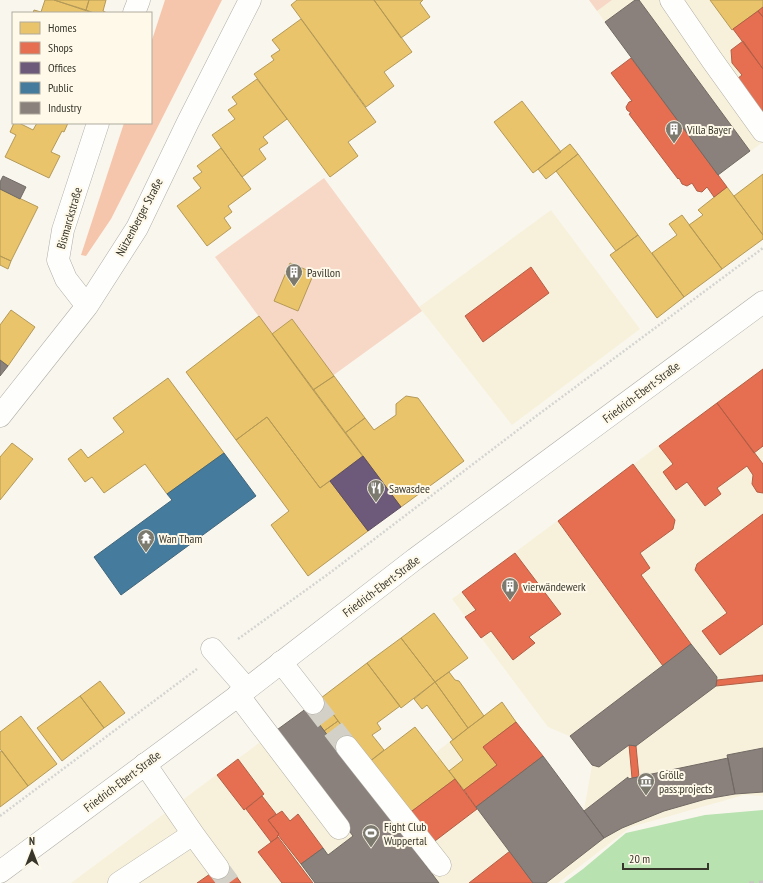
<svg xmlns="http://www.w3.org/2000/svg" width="763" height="883" viewBox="0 0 763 883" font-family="'PT Sans Narrow',sans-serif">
  <rect width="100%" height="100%" fill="#f9f6ee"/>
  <path fill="#f7f1db" d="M612 0H763V142L718 175 597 11Z
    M551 210 640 329 512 425 419 307Z
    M763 368V796L744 795 631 827 558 883H71L306 708 394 823 455 779 435 753 501 702 584 810 592 765 569 736 548 727 452 599Z"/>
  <path fill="#f7d8c6" d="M589 0H612L597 11Z
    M324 178 422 311 313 390 215 257Z"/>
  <path fill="#f6c6ac" d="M165 0H222L111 219 86 256 81 255 124 123H151V43Z"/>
  <path fill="#b8e2af" d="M763 810V883H564L583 869 626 833 705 815Z"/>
  <path fill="#e9c46a" stroke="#b49957" d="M45 0H54L90 12V13H33L34 10 41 12Z
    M54 0H89L86 10Z
    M89 0H106L103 11 107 13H94L86 10Z
    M297 0H374L412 52 384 72 394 86 366 107 291 5Z
    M374 0H423L420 3 430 17 401 38Z
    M710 0H763V7L732 30Z
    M301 19 376 122 348 142 358 156 330 177 254 74 274 60 271 56 280 50 272 40Z
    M257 79 287 119 263 137 268 143 259 149 266 159 242 177 212 135 235 119 228 110 237 104 232 97Z
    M522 101 561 152 533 173 494 122Z
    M14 123H19L33 130 37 123H68L64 132 62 131 51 152 60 156 49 178 5 157 16 135 10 132Z
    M570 144 578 154 546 179 538 169Z
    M221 148 251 189 228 206 232 212 224 218 231 228 207 246 177 206 201 188 193 178 202 172 197 166Z
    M578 154 638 235 616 251 556 171Z
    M763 174V235L734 196Z
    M727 187 763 235V239L722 269 689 225 703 215 698 210Z
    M0 189 38 207 11 261 0 256Z
    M682 215 722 269 684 297 652 253 677 235 669 224Z
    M638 235 684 297 657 318 610 255Z
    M0 256 11 261 8 269 0 265Z
    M290 263 314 273 298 311 274 301Z
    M11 310 35 327 8 366 0 360V325Z
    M259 316 363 456 320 488 267 417 236 440 186 372Z
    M292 319 334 376 313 390 272 334Z
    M334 376 365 418 345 433 313 390Z
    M168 378 224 453 167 494 145 464 104 493 92 477 85 482 68 459 81 449 88 458 124 432 113 418Z
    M406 396 418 398 464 461 401 507 345 433 365 418 374 430 396 415V404Z
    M267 417 320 488 330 481 368 531 308 576 271 525 289 511 236 440Z
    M12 443 33 459 0 500V457Z
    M434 613 468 658 435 682 401 638Z
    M401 638 435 682 401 708 367 663Z
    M367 663 400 706 377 723 381 729 372 735 384 750 369 762 321 698Z
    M449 672 455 680 459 681 484 716 468 728 435 682Z
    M100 681 125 713 104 728 80 696Z
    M435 682 468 728 453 740 427 705 422 709 414 699Z
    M80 696 104 728 62 761 37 728Z
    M321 698 338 721 324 731 307 708Z
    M502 702 516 722 483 747 497 765 464 790 449 771 463 760 450 742Z
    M21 716 57 764 28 786 0 749V732Z
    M338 721 354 742 341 753 324 731Z
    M415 727 455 779 408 814 369 762Z
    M2 751 28 786 0 807V752Z"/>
  <path fill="#e76f51" stroke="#b25e46" d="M763 7V17L758 11Z
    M758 11 763 17V69L733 29Z
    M743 41 763 69V124L733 82 742 75 732 63 731 50Z
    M631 58 727 187 714 197 707 187 702 192 697 191 692 183 687 186 682 184 679 178 678 179 629 114 631 113 627 110 626 107 629 102 632 101 611 73Z
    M531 267 549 293 483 342 465 316Z
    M763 369V446L754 453 717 403Z
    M717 403 763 464V493L757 492 752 484 753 475 747 466 717 488 721 494 705 506 687 482 676 490 663 472 673 464 659 446Z
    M633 464 675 520 673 529 640 553 650 568 641 575 691 644 663 666 558 521Z
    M763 514V624L720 655 702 631 727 613 695 570 697 564Z
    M515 553 561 614 529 637 535 643 513 660 491 631 481 638 465 617 476 610 462 592Z
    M763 675V681L716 686 717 680Z
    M516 722 543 756 476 807 464 790 497 765 483 747Z
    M629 745 636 746 639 777 632 778Z
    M238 759 264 794 244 810 217 775Z
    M455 779 477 809 431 844 408 814Z
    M262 796 276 814 268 820 279 834 277 836 278 837 271 842 246 809Z
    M282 811 290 821 298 814 323 848 301 864 278 835 279 834 268 820Z
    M278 837 313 883H282L258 852Z
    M510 851 533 883H469Z
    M226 862 241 883H216L210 874Z
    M210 874 216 883H197Z"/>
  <path fill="#6d597a" stroke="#5d4e62" d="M363 456 401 507 368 531 330 481Z"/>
  <path fill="#457b9d" stroke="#41667b" d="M224 453 256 496 121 595 94 557 172 500 167 494Z"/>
  <path fill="#8a817c" stroke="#716a64" d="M635 0H639L750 151 718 175 605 22Z
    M3 176 26 187 20 199 0 189V182Z
    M0 360 8 366 0 376Z
    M691 644 717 677 716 686 636 746 629 745 599 767 592 765 570 736Z
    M307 708 439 883H315L301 864 323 848 328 855 353 836 274 732Z
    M763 748V792L735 794 727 755Z
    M543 756 604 838 546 883H533L476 807Z
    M728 758 735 794 706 799 664 811 622 828 604 838 584 811 628 777V779Z"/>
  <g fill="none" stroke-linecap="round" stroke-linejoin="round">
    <path stroke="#d2d0c7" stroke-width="22" stroke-dasharray="22 11" stroke-linecap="butt" d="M313 703 347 747
      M218 868 229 883"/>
    <g stroke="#b0ada5" stroke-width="23">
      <path id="minor" d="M671 0 712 60 763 131
        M134 13 139 0
        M87 306 66 279 58 260 63 230 98 123
        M0 416 87 306 137 228 188 122 250 0
        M212 649 247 689
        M281 662 313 703
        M238 695 339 828
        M347 747 440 865
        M193 834 218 868
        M119 883 193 834 145 764"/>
    </g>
    <g stroke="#b0ada5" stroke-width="23">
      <path id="major" d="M0 872 247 689 415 559 763 302"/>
    </g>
    <path stroke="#d4d4d0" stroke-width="2.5" stroke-dasharray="2 2" stroke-linecap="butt" d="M238 639 331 572 539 414 763 248
      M0 816 197 669"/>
    <use href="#minor" stroke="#fefefc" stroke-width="22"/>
    <use href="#major" stroke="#fefefc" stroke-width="22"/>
    <path stroke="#c7c6c4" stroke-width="3" stroke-dasharray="5 5" stroke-linecap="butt" d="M749 883 763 882"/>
  </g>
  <defs>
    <g id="building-pin" transform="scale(0.9)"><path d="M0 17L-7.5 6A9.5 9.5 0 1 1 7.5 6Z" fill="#7c796f" stroke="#fef9e9"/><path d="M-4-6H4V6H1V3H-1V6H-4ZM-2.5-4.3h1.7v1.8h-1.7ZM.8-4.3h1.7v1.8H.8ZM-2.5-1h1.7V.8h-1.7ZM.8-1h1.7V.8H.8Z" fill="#fff"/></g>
    <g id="restaurant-pin" transform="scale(0.9)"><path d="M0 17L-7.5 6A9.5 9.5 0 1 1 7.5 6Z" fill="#7c796f" stroke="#fef9e9"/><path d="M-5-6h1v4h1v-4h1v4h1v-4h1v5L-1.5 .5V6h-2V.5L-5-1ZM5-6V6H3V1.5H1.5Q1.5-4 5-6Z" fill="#fff"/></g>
    <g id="temple-pin" transform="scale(0.9)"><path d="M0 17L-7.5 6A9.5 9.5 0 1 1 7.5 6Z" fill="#7c796f" stroke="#fef9e9"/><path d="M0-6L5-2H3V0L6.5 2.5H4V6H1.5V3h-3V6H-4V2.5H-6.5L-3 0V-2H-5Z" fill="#fff"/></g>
    <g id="museum-pin" transform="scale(0.9)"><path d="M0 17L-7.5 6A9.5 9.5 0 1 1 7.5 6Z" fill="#7c796f" stroke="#fef9e9"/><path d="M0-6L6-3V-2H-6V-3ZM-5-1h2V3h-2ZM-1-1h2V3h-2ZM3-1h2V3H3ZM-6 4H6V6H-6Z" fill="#fff"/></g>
    <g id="stadium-pin" transform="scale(0.9)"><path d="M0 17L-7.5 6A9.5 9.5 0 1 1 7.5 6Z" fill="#7c796f" stroke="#fef9e9"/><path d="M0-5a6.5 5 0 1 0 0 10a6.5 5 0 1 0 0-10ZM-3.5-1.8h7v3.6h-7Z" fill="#fff"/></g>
  </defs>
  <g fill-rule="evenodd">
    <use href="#building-pin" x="674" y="129"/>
    <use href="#building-pin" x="294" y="272"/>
    <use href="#restaurant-pin" x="376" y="488"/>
    <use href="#temple-pin" x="146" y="538"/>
    <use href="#building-pin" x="510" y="586"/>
    <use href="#museum-pin" x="646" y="781"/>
    <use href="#stadium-pin" x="371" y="833"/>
  </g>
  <g text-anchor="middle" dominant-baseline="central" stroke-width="4" stroke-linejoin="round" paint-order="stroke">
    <g font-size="12" fill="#38362b" stroke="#fef9e9" text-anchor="start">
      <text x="687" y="129">Villa Bayer</text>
      <text x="307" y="272">Pavillon</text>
      <text x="389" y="488">Sawasdee</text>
      <text x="159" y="538">Wan Tham</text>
      <text x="523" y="586">vierwändewerk</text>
      <text x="659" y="774">Grölle<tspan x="659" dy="14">pass:projects</tspan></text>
      <text x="384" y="826">Fight Club<tspan x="384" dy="14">Wuppertal</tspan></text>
    </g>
    <g font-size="12" fill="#38362b" stroke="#fef9e9">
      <text transform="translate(139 217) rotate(-62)">Nützenberger Straße</text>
      <text transform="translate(69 218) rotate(-74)">Bismarckstraße</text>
      <text transform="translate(641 392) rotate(-37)">Friedrich-Ebert-Straße</text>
      <text transform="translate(381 586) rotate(-37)">Friedrich-Ebert-Straße</text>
      <text transform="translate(122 781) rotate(-37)">Friedrich-Ebert-Straße</text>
    </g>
  </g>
  <rect x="12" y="12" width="140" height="112" fill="#fef9e9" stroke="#afab9d"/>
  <rect x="20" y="22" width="20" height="12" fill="#e9c46a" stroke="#afab9d"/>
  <text x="48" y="32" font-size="12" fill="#38362b">Homes</text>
  <rect x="20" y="42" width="20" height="12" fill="#e76f51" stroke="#afab9d"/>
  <text x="48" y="52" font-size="12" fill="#38362b">Shops</text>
  <rect x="20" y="62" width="20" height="12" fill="#6d597a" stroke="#afab9d"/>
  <text x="48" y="72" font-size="12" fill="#38362b">Offices</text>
  <rect x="20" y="82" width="20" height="12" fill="#457b9d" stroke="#afab9d"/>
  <text x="48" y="92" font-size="12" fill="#38362b">Public</text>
  <rect x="20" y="102" width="20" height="12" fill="#8a817c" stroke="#afab9d"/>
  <text x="48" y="112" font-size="12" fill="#38362b">Industry</text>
  <g transform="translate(32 851)" stroke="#fef9e9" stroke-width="3" paint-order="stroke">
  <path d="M0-3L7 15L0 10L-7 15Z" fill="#38362b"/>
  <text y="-6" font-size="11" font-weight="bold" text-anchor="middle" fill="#38362b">N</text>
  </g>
  <path d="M623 863v6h85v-6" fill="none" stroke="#38362b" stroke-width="2"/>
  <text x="629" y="863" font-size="12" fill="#38362b" stroke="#fef9e9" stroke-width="3" paint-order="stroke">20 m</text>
</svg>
